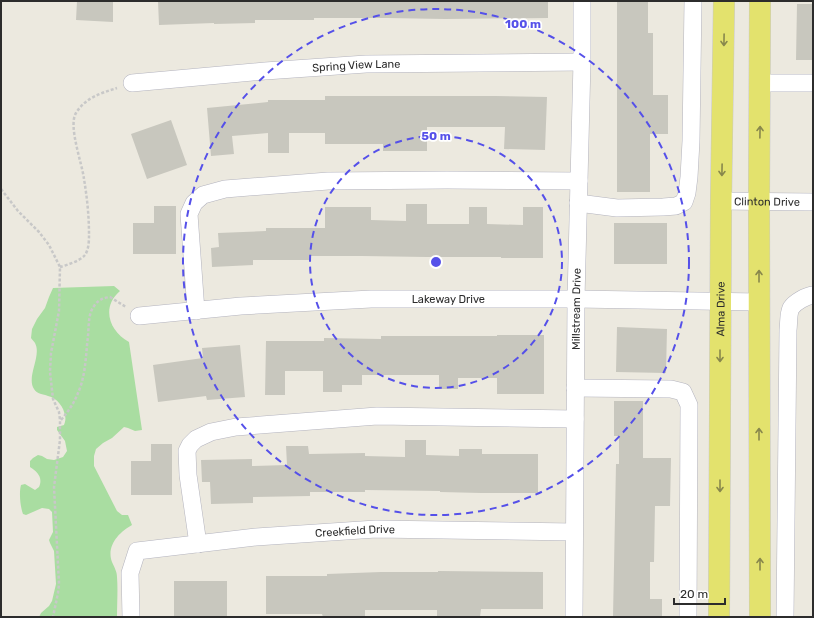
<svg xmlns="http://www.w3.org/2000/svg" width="814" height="618" viewBox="0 0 814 618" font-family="Rubik,sans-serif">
  <rect width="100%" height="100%" fill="#ece9df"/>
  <path fill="#a9dda1" d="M114 286 120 291C101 307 109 331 129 342L142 430 135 431 128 428 124 427 112 438 103 443 96 449 94 456V466L117 511 122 515H128L132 525C119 532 106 546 112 562 114 567 117 571 117 577 118 590 117 604 117 617H39L41 613 49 606 52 601 56 584 54 551 50 543 49 540 53 532 52 512 49 509 42 508 26 515 23 514C20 506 19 492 21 485L25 484 35 490 39 487C43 478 38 472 30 467V461L33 458 38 455 42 456 47 459 54 460 63 457 67 451 65 441 57 430V427L64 425C65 422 66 419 65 416 64 407 57 398 48 396 43 394 37 394 34 389 26 377 42 356 35 343 34 341 32 340 31 338L32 329 37 319 45 308 49 297 53 288Z"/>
  <path fill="#c8c7be" d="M77 1H113V22L76 20Z
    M158 1H548V18L445 19 387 18H314V20H255V23L214 24V23L159 25Z
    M617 1H648V33H653V95H668V134H650V192H617Z
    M797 4H813V60H796Z
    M325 96H495L547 97 545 150 504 149 505 127H427V151H383V144H325V133H289V153H268V133L232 136 234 154 211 156 207 108 268 102V100H325Z
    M171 120 187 165 147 179 131 134Z
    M406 204H427V224H469V207H487V224L523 225V207H543V258H501V257H426L362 256H310V260H253V265L212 267 211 248 219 247 218 233 266 231V228H325V207H371V220L406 221Z
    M154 206H176V254H133V223H154Z
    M614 223H667V264H614Z
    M617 327 667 329 666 373 616 372Z
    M497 335H544V394H497V378H458V389H439V375H362V385H342V392H323V371H285V395H265L266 341H324V338L381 339V336H497Z
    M240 345 245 397 207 400 206 396 158 402 153 365 203 358 202 348Z
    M614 401H643V458H671L670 506H655L654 562H650V599H662V617H613L616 464H619V436H614Z
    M405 440H426V455L459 456V449H482V454H538V493H481L440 492V491L365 490V492H310V496L253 497V503L211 504 210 482H202L201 460 252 459V466L287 465 286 446H308L309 454 365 453V456L405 457Z
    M151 444H172V495H131V461H151Z
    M438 571 543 572V609H481L480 617H437V610H365V617H323L322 614H266V576H327V574L381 572H438Z
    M174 581H227V617H174Z"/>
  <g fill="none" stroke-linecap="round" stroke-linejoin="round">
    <g stroke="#b3b3be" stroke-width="18">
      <g id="minor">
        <path id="s1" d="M132 83 265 71 366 64 582 62"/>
        <path d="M760 83H813"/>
        <path id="s2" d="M721 201 813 202"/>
        <path d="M578 203 617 208 663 207 676 206 684 202 687 193 689 177 691 141 693 1"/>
        <path d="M196 311 189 214 194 203 203 195 225 189 328 181 447 180 579 181"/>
        <path id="s3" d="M139 316 241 306 371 299H576L759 302"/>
        <path d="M575 388 671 389 683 392 689 405 688 617"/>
        <path d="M198 544 188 475 187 451 190 445 196 439 211 432 236 427 377 416 575 419"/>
        <path id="s4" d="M131 617 130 573 137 551 256 537 376 529 574 532"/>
        <path id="s5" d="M574 617 576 299 582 62V1"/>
        <path d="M785 617 788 330C789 323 788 314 791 308 795 302 806 296 813 295"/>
      </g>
    </g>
    <g stroke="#c8c8c8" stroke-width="22">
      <g id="major">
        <path id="s6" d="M719 617 721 201 724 1"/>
        <path d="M760 617 759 201 760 1"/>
      </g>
    </g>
    <path stroke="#c8c8c8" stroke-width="2.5" stroke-dasharray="3 2" stroke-linecap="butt" d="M1 189 18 211 39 232 49 245 60 267 59 311 51 353 50 372 53 399 59 412 60 420V440L54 487 59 584 58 593 53 617
      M60 267C67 265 80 261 85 255 89 249 89 240 89 234 89 216 87 197 84 179 82 163 68 126 76 113 85 98 101 93 117 88
      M61 420C71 408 76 400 81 385 86 369 86 352 88 336 89 326 88 314 94 306 98 300 103 298 110 297L126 307"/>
    <use href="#minor" stroke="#fff" stroke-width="17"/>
    <use href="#major" stroke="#e3e26d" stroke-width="21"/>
  </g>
  <defs><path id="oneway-shaft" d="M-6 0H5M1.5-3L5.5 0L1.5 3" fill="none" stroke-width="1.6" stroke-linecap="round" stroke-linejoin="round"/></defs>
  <g stroke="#88874c">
    <use href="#oneway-shaft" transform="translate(724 40) rotate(91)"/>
    <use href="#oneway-shaft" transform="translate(760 132) rotate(-89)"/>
    <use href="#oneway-shaft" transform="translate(722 170) rotate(91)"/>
    <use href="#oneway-shaft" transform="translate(759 276) rotate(-90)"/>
    <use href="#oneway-shaft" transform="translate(720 356) rotate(90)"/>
    <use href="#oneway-shaft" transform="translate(759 434) rotate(-90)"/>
    <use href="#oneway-shaft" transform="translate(720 486) rotate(90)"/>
    <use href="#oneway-shaft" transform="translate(760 564) rotate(-90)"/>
  </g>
  <g fill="none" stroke="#5550e9" stroke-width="2" stroke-dasharray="7 5">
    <circle cx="436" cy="262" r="126"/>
    <circle cx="436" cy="262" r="253"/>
  </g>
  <g text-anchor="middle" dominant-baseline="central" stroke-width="3.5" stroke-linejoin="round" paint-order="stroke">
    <g font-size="11" fill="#2c2c2c" stroke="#fff">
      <text stroke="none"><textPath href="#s1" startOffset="225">Spring View Lane</textPath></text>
      <text stroke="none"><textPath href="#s2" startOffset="46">Clinton Drive</textPath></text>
      <text stroke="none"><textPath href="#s3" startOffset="310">Lakeway Drive</textPath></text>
      <text stroke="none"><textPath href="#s5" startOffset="308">Millstream Drive</textPath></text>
      <text stroke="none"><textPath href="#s6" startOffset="308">Alma Drive</textPath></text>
      <text stroke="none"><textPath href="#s4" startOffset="286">Creekfield Drive</textPath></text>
    </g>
  </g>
  <circle cx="436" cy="262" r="6" fill="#5550e9" stroke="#fff" stroke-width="2"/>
  <g font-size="12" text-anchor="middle" font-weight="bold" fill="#5550e9" stroke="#fff" stroke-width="3.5" stroke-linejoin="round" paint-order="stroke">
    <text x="523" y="28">100 m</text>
    <text x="436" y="140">50 m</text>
  </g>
  <rect width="814" height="618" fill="none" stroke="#2c2c2c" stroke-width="4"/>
  <path d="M674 598v6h51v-6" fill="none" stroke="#2c2c2c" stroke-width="2"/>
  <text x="680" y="598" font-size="12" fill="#2c2c2c" stroke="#ffffff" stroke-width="3" paint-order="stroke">20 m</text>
</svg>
